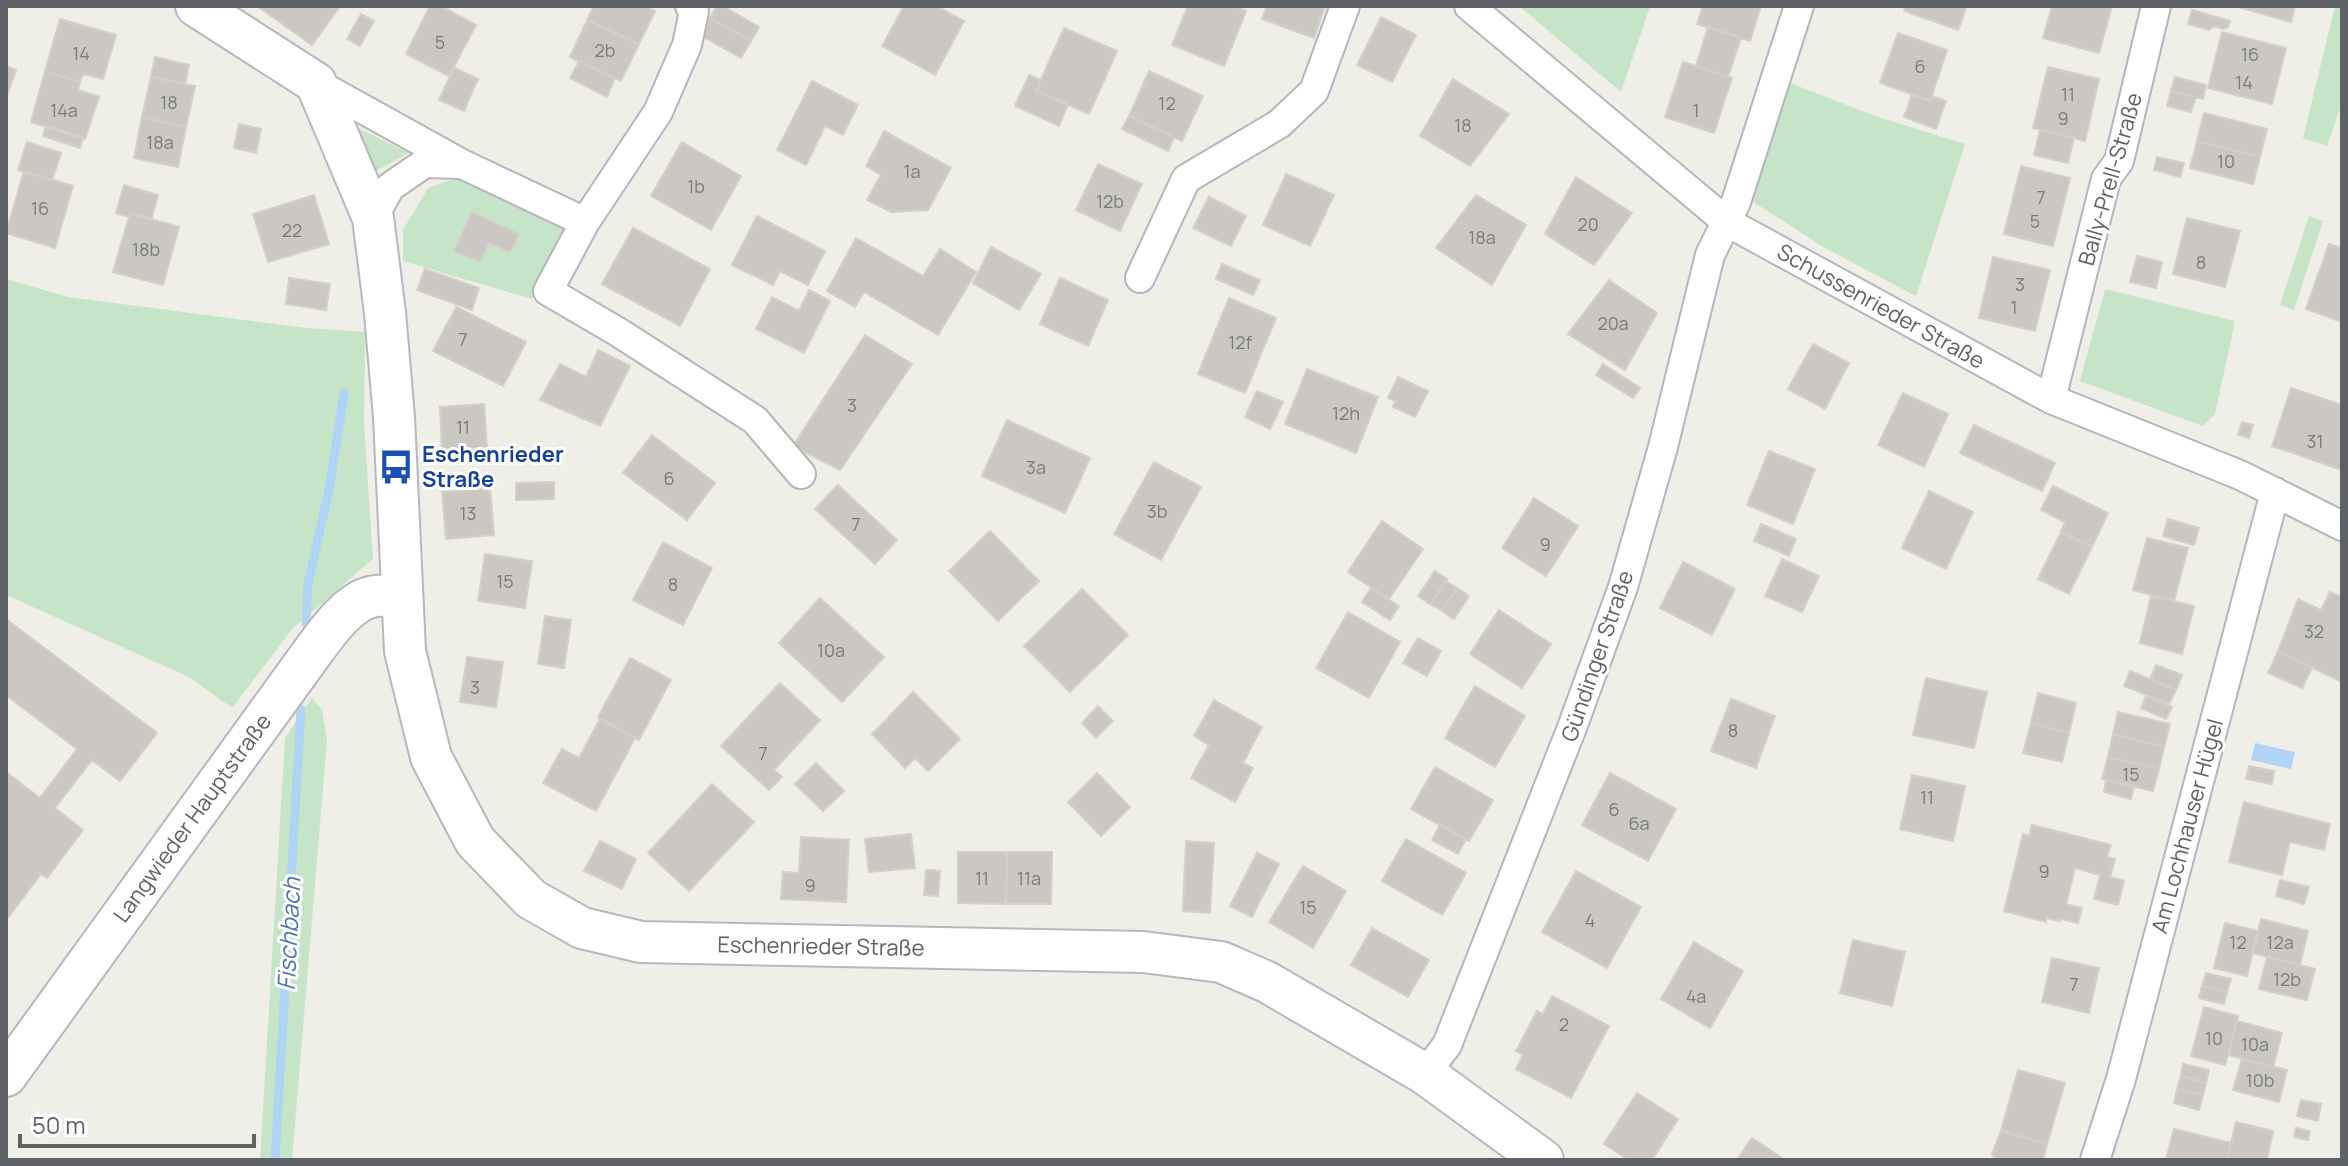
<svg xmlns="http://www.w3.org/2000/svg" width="2348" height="1166" viewBox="0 0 2348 1166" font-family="Manrope,sans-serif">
  <rect width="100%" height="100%" fill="#efeee7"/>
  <path fill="#c6e4c8" d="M1519 6H1650L1621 92Z
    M2335 6H2342V103L2327 146 2303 138Z
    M1790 83 1875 116 1965 144 1916 296 1825 248 1747 198Z
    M349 124 409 153 372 173Z
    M457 178 569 227 532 299 403 261V230L428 188Z
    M2309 216 2323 221 2294 310 2280 305Z
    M6 279 68 297 306 328 365 332 364 423 373 559 293 628 232 708 189 677 6 595Z
    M2105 289 2235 321 2215 414 2203 426 2080 381Z
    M312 698 322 710 327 740 292 1160H260L285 738Z"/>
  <path fill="#b0d4f6" d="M2255 743 2295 752 2291 769 2251 760Z"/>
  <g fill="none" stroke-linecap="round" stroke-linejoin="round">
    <path stroke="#b0d4f6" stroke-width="9" d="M306 623 308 584 329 490 344 393
      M275 1160 301 709"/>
  </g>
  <path fill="#cbc8c4" stroke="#d3d0c6" stroke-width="2" d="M257 6H340L312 45Z
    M430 6H441L476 25 449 76 406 54Z
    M594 6H644L655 11 639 44 587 20Z
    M717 6H723L759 27 751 41 710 18Z
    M904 6H936L964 21 935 75 882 46Z
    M1188 6H1234L1246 11 1224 66 1172 45Z
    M1267 6H1325L1314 38 1262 19Z
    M1703 6H1761L1750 41 1697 24Z
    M1906 6H1967L1958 30 1904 11Z
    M2052 6H2112L2099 53 2043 38Z
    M2235 6H2295L2291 22Z
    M2192 10 2230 21 2228 27 2223 29 2214 26 2209 30 2188 24Z
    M361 14 374 21 360 46 347 39Z
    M1381 17 1416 35 1392 82 1357 65Z
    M710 18 751 41 741 58 700 35Z
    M60 19 116 35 103 79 83 74 80 82 45 71Z
    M587 20 639 44 621 81 570 57Z
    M1708 27 1741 38 1728 77 1696 66Z
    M1064 28 1117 51 1089 114 1036 91Z
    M2222 32 2286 48 2272 104 2208 88Z
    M1898 33 1947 50 1930 101 1880 83Z
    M155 57 189 65 185 84 151 77Z
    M579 61 615 78 607 97 570 78Z
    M1683 62 1732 78 1714 133 1665 117Z
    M6 66 16 70 6 98Z
    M2048 67 2099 79 2085 141 2033 128Z
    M454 68 478 79 464 111 439 100Z
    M45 71 80 82 78 90 99 97 85 139 31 122Z
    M1149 71 1203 96 1182 141 1129 116Z
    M1029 75 1041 80 1036 91 1068 104 1059 126 1015 106Z
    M151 77 195 86 186 127 142 117Z
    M2175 77 2206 85 2203 99 2171 91Z
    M1453 79 1509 114 1470 166 1420 136Z
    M812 81 858 105 843 135 825 126 806 165 777 150Z
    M2171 91 2196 97 2191 112 2167 106Z
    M1912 95 1930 101 1932 96 1946 101 1936 129 1904 117Z
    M2204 113 2267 129 2260 157 2197 141Z
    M1129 116 1174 137 1168 151 1122 129Z
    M142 117 186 127 178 167 134 158Z
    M239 124 261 129 256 153 234 148Z
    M46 126 83 138 80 148 43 136Z
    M2040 130 2074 138 2068 163 2034 155Z
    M884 131 951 168 928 210 891 212 867 200 881 175 866 166Z
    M2197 141 2260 157 2253 184 2190 168Z
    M27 142 61 153 52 180 18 170Z
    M682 142 741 176 711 230 651 196Z
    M2157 157 2184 163 2180 177 2154 170Z
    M1098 164 1142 184 1120 231 1076 210Z
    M2021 166 2070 178 2053 246 2004 234Z
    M24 171 73 186 55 248 6 233Z
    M1286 174 1334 195 1310 246 1263 225Z
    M1576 177 1632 213 1594 265 1545 234Z
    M124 185 158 195 151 220 130 213 129 217 116 213Z
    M314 195 329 244 268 262 253 214Z
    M1476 195 1526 225 1492 285 1436 248Z
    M1209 197 1246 216 1231 246 1193 228Z
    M472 212 519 234 510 252 489 243 480 262 454 251Z
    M130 213 179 227 163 285 113 272Z
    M757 216 825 251 808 285 780 271 773 285 732 265Z
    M2187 218 2240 231 2225 287 2173 274Z
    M633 228 710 269 680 326 602 284Z
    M856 238 923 276 940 249 976 272 938 335 864 292 855 307 827 291Z
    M2329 244 2342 248V322L2306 309Z
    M991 247 1041 274 1019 310 973 283Z
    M2137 256 2162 262 2156 288 2130 282Z
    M1993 257 2050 270 2035 331 1979 318Z
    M1222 264 1260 280 1253 295 1216 279Z
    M425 269 479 288 472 310 417 290Z
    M289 278 330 284 326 310 286 304Z
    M1060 278 1108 300 1088 346 1040 324Z
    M1609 280 1657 313 1625 370 1568 334Z
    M809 290 830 301 804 353 756 329 772 297 799 311Z
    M1229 298 1276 318 1245 393 1198 374Z
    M456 307 526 342 503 386 433 351Z
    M865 335 912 364 840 470 793 446Z
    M1813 344 1849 363 1825 409 1788 389Z
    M598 350 630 366 600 426 540 400 560 364 586 377Z
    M1603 364 1640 388 1633 398 1596 375Z
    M1307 369 1378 397 1356 453 1285 424Z
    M1398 377 1428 391 1415 417 1393 407 1395 401 1388 398Z
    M2291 388 2342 405V470L2272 446Z
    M1257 391 1283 402 1270 429 1245 417Z
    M1903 393 1948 414 1924 467 1878 445Z
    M484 404 487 448 442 451 440 407Z
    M1007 420 1090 458 1065 513 982 476Z
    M2242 422 2253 425 2249 438 2238 435Z
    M1974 425 2055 463 2042 491 1960 453Z
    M652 435 715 483 687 520 623 473Z
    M487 448H489L490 460 464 462 463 450Z
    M1769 451 1815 469 1793 524 1747 505Z
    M1154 462 1201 487 1161 560 1114 534Z
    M554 482V499L516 500V483Z
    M838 485 897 540 875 564 815 509Z
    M2053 486 2108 513 2092 547 2061 532 2065 522 2041 510Z
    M490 488 494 535 446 539 442 492Z
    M1929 491 1973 512 1946 569 1902 548Z
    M1534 498 1578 526 1546 576 1502 548Z
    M2168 519 2199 528 2194 545 2163 536Z
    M1382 521 1423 549 1389 599 1348 572Z
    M1761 524 1796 539 1789 556 1754 541Z
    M990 531 1039 581 998 621 949 571Z
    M2061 532 2092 547 2069 594 2038 579Z
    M2147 538 2188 548 2174 601 2133 590Z
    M663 542 712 568 683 625 633 600Z
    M485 554 532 561 525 608 478 601Z
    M1782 559 1819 576 1802 612 1765 596Z
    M1683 562 1735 589 1712 635 1660 608Z
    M1435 571 1447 579 1430 604 1418 596Z
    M1446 581 1457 588 1442 611 1430 604Z
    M1371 588 1399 606 1390 620 1362 602Z
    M1457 588 1469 596 1454 619 1442 611Z
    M1082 589 1128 635 1070 692 1024 646Z
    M2330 592 2342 597V682L2278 651 2298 599 2321 610Z
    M2151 596 2194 606 2182 654 2140 643Z
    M820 598 884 657 842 702 779 643Z
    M1499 610 1551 644 1522 688 1470 654Z
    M1348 612 1400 642 1369 698 1316 668Z
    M545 616 571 620 564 668 538 664Z
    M6 619 157 733 120 781 92 760 55 808 83 830 47 878 41 874 6 920V772L40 798 77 749 6 695Z
    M1418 638 1441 651 1427 676 1403 663Z
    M2278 651 2312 668 2302 688 2268 673Z
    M467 657 503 662 496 707 460 702Z
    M630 658 671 680 639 740 598 717Z
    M2156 665 2182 675 2176 690 2150 679Z
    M2130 671 2176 690 2169 704 2124 686Z
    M1926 678 1987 692 1974 748 1913 735Z
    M780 683 820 720 774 770 782 777 769 790 721 746Z
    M1475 686 1525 716 1495 767 1445 738Z
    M913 692 960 739 928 771 915 758 905 768 872 734Z
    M2038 693 2076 703 2069 733 2031 723Z
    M2146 696 2172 707 2166 719 2141 708Z
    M1731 699 1775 716 1756 768 1711 751Z
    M1214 700 1262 727 1243 763 1253 768 1235 802 1191 778 1209 745 1194 736Z
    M1098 706 1113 721 1096 738 1082 723Z
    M2118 712 2170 724 2164 747 2113 734Z
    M600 719 635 738 596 811 543 783 562 749 579 758Z
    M2031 723 2069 733 2062 762 2023 753Z
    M2113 734 2164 747 2159 769 2108 757Z
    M2108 757 2159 769 2153 791 2102 779Z
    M816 763 844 791 823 811 795 784Z
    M2249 766 2274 771 2272 784 2246 779Z
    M1435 767 1493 800 1469 841 1411 809Z
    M1097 773 1130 807 1101 836 1068 802Z
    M1610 773 1676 809 1648 861 1582 825Z
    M1912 775 1965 786 1953 841 1900 829Z
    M2106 780 2134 786 2131 799 2104 792Z
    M712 784 754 822 689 891 648 853Z
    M2244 802 2330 824 2324 850 2290 842 2282 875 2229 862Z
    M1440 825 1466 839 1458 854 1432 840Z
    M2032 825 2111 845 2107 857 2115 859 2110 877 2124 881 2118 905 2094 899 2100 875 2075 868 2066 904 2082 908 2078 923 2061 919 2060 921 2046 918V922L2004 911 2023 834 2029 836Z
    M911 834 915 868 869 872 865 839Z
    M801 837 849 840 846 902 781 899 783 872 799 873Z
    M1406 839 1466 873 1442 915 1382 881Z
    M600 841 636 859 622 889 584 871Z
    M1186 841 1214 843 1210 913 1183 911Z
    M958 852H1007L1006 904 958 903Z
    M1007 852H1052L1051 904H1006Z
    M1257 853 1279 864 1252 917 1230 906Z
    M1303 866 1346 891 1313 948 1269 922Z
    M926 870 940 871 938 896 924 895Z
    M1576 871 1641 907 1607 968 1542 932Z
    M2280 880 2309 887 2304 904 2276 896Z
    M2261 919 2308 931 2300 965 2252 953Z
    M2225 923 2258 931 2247 976 2214 968Z
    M1372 928 1429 960 1408 997 1351 965Z
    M1853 940 1905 952 1892 1006 1840 993Z
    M1694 942 1743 971 1710 1028 1661 999Z
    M2267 957 2315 969 2307 1000 2259 989Z
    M2052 958 2099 968 2089 1013 2042 1002Z
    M2206 973 2231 979 2227 992 2202 986Z
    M2202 986 2227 992 2224 1004 2199 998Z
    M1552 996 1609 1026 1571 1098 1516 1069 1523 1055 1516 1051 1537 1011 1543 1014Z
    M2204 1007 2238 1016 2225 1065 2191 1056Z
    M2237 1021 2282 1033 2273 1067 2228 1055Z
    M2242 1059 2287 1070 2279 1102 2233 1090Z
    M2183 1064 2209 1070 2206 1083 2181 1076Z
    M2018 1070 2065 1083 2047 1144 2001 1131Z
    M2181 1076 2206 1083 2203 1095 2177 1089Z
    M2177 1089 2203 1095 2199 1110 2174 1103Z
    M1637 1093 1678 1119 1652 1160H1629L1604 1144Z
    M2301 1100 2321 1104 2318 1121 2297 1116Z
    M2236 1122 2273 1131 2267 1160H2227Z
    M2296 1128 2310 1131 2308 1140 2294 1137Z
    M2174 1129 2231 1143 2227 1160H2166Z
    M2001 1131 2047 1144 2043 1160H1997L1992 1154Z
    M1752 1138 1785 1160H1737Z"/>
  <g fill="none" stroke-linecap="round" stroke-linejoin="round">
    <g stroke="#b4b6ba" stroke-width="32">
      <path id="street" d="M690 6 694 11 687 45 658 112 585 222 548 291 618 332 755 420 801 474
        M1469 6 1727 222 2051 399 2240 475 2342 526
        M316 83 462 164 585 222
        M373 218 390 187 425 163 461 164
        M1140 278 1186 179 1279 124 1314 91 1345 6
        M2051 399 2106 179 2119 161 2156 6
        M1425 1074 1447 1045 1573 725 1623 587 1663 447 1710 255 1736 202 1799 6
        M2095 1160 2121 1079 2275 492"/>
    </g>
    <g stroke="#b5b8bd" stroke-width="44">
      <path id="secondary" d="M196 6 316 83 373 218 385 313 394 417 405 651 431 757 475 841 531 899 582 928 641 942 1143 952 1221 962 1267 982 1425 1074 1543 1160
        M6 1076 306 661C322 640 347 599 376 596 384 595 394 596 402 596"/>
    </g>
    <use href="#street" stroke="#fff" stroke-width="28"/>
    <use href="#secondary" stroke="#fff" stroke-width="40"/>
  </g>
  <defs>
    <g id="bus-bare" transform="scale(2.76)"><path d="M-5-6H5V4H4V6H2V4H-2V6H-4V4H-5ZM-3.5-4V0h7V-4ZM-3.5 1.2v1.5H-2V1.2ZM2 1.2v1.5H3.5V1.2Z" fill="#1a4fb4" stroke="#fff" stroke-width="2.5" paint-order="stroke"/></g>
  </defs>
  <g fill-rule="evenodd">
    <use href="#bus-bare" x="396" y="467"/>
  </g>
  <g text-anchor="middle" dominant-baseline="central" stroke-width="6" stroke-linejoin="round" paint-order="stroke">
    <g font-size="18" fill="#797b7e">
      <text x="440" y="42">5</text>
      <text x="605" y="50">2b</text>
      <text x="81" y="53">14</text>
      <text x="2250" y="54">16</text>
      <text x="1920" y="66">6</text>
      <text x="2244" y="82">14</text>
      <text x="2068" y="94">11</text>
      <text x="169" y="102">18</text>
      <text x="1167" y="103">12</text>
      <text x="64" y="110">14a</text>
      <text x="1696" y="110">1</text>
      <text x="2063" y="118">9</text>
      <text x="1463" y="125">18</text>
      <text x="160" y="142">18a</text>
      <text x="2226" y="161">10</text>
      <text x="912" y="171">1a</text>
      <text x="696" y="186">1b</text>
      <text x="2041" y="197">7</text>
      <text x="1110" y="201">12b</text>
      <text x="40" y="208">16</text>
      <text x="2035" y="221">5</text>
      <text x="1588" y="224">20</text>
      <text x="292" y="230">22</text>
      <text x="1482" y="237">18a</text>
      <text x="146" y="249">18b</text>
      <text x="2201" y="262">8</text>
      <text x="2020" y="284">3</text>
      <text x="2014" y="307">1</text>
      <text x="1613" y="323">20a</text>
      <text x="463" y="339">7</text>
      <text x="1240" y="342">12f</text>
      <text x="852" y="405">3</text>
      <text x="1346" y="413">12h</text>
      <text x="463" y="427">11</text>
      <text x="2315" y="441">31</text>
      <text x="1036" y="467">3a</text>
      <text x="669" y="478">6</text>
      <text x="1157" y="511">3b</text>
      <text x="468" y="513">13</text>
      <text x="856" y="524">7</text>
      <text x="1545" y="544">9</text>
      <text x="505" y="581">15</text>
      <text x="673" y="584">8</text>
      <text x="2314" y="631">32</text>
      <text x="831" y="650">10a</text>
      <text x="475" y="687">3</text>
      <text x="1733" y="730">8</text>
      <text x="763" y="753">7</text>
      <text x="2131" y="774">15</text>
      <text x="1927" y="797">11</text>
      <text x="1614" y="809">6</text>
      <text x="1639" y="823">6a</text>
      <text x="2044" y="871">9</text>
      <text x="982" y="878">11</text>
      <text x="1029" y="878">11a</text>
      <text x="810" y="885">9</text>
      <text x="1308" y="907">15</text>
      <text x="1590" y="920">4</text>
      <text x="2238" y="942">12</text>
      <text x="2280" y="942">12a</text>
      <text x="2287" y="979">12b</text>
      <text x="2074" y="984">7</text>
      <text x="1696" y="996">4a</text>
      <text x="1564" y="1024">2</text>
      <text x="2214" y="1038">10</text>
      <text x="2255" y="1044">10a</text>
      <text x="2260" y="1080">10b</text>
    </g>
    <g font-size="22" fill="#5e6166" stroke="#fff">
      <text transform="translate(2110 179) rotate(-74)">Bally-Prell-Straße</text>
      <text transform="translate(1881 306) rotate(29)">Schussenrieder Straße</text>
      <text transform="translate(1597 656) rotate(-71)">Gündinger Straße</text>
      <text transform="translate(192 818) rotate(-54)">Langwieder Hauptstraße</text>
      <text transform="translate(2187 826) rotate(-75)">Am Lochhauser Hügel</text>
      <text transform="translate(821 946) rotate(1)">Eschenrieder Straße</text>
    </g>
    <g font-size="22" font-weight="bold" fill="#164399" stroke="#fff" text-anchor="start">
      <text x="422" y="454">Eschenrieder<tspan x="422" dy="25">Straße</tspan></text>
    </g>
    <g font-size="24" font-style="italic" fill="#4d75a7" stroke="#fff">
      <text transform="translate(288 934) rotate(-87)">Fischbach</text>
    </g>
  </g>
  <rect width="2348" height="1166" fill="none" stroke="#5e6166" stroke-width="16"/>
  <path d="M20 1134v12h234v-12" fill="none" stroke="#5e6166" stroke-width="4"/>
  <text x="32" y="1134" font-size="24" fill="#5e6166" stroke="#ffffff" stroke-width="6" paint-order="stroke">50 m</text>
</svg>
